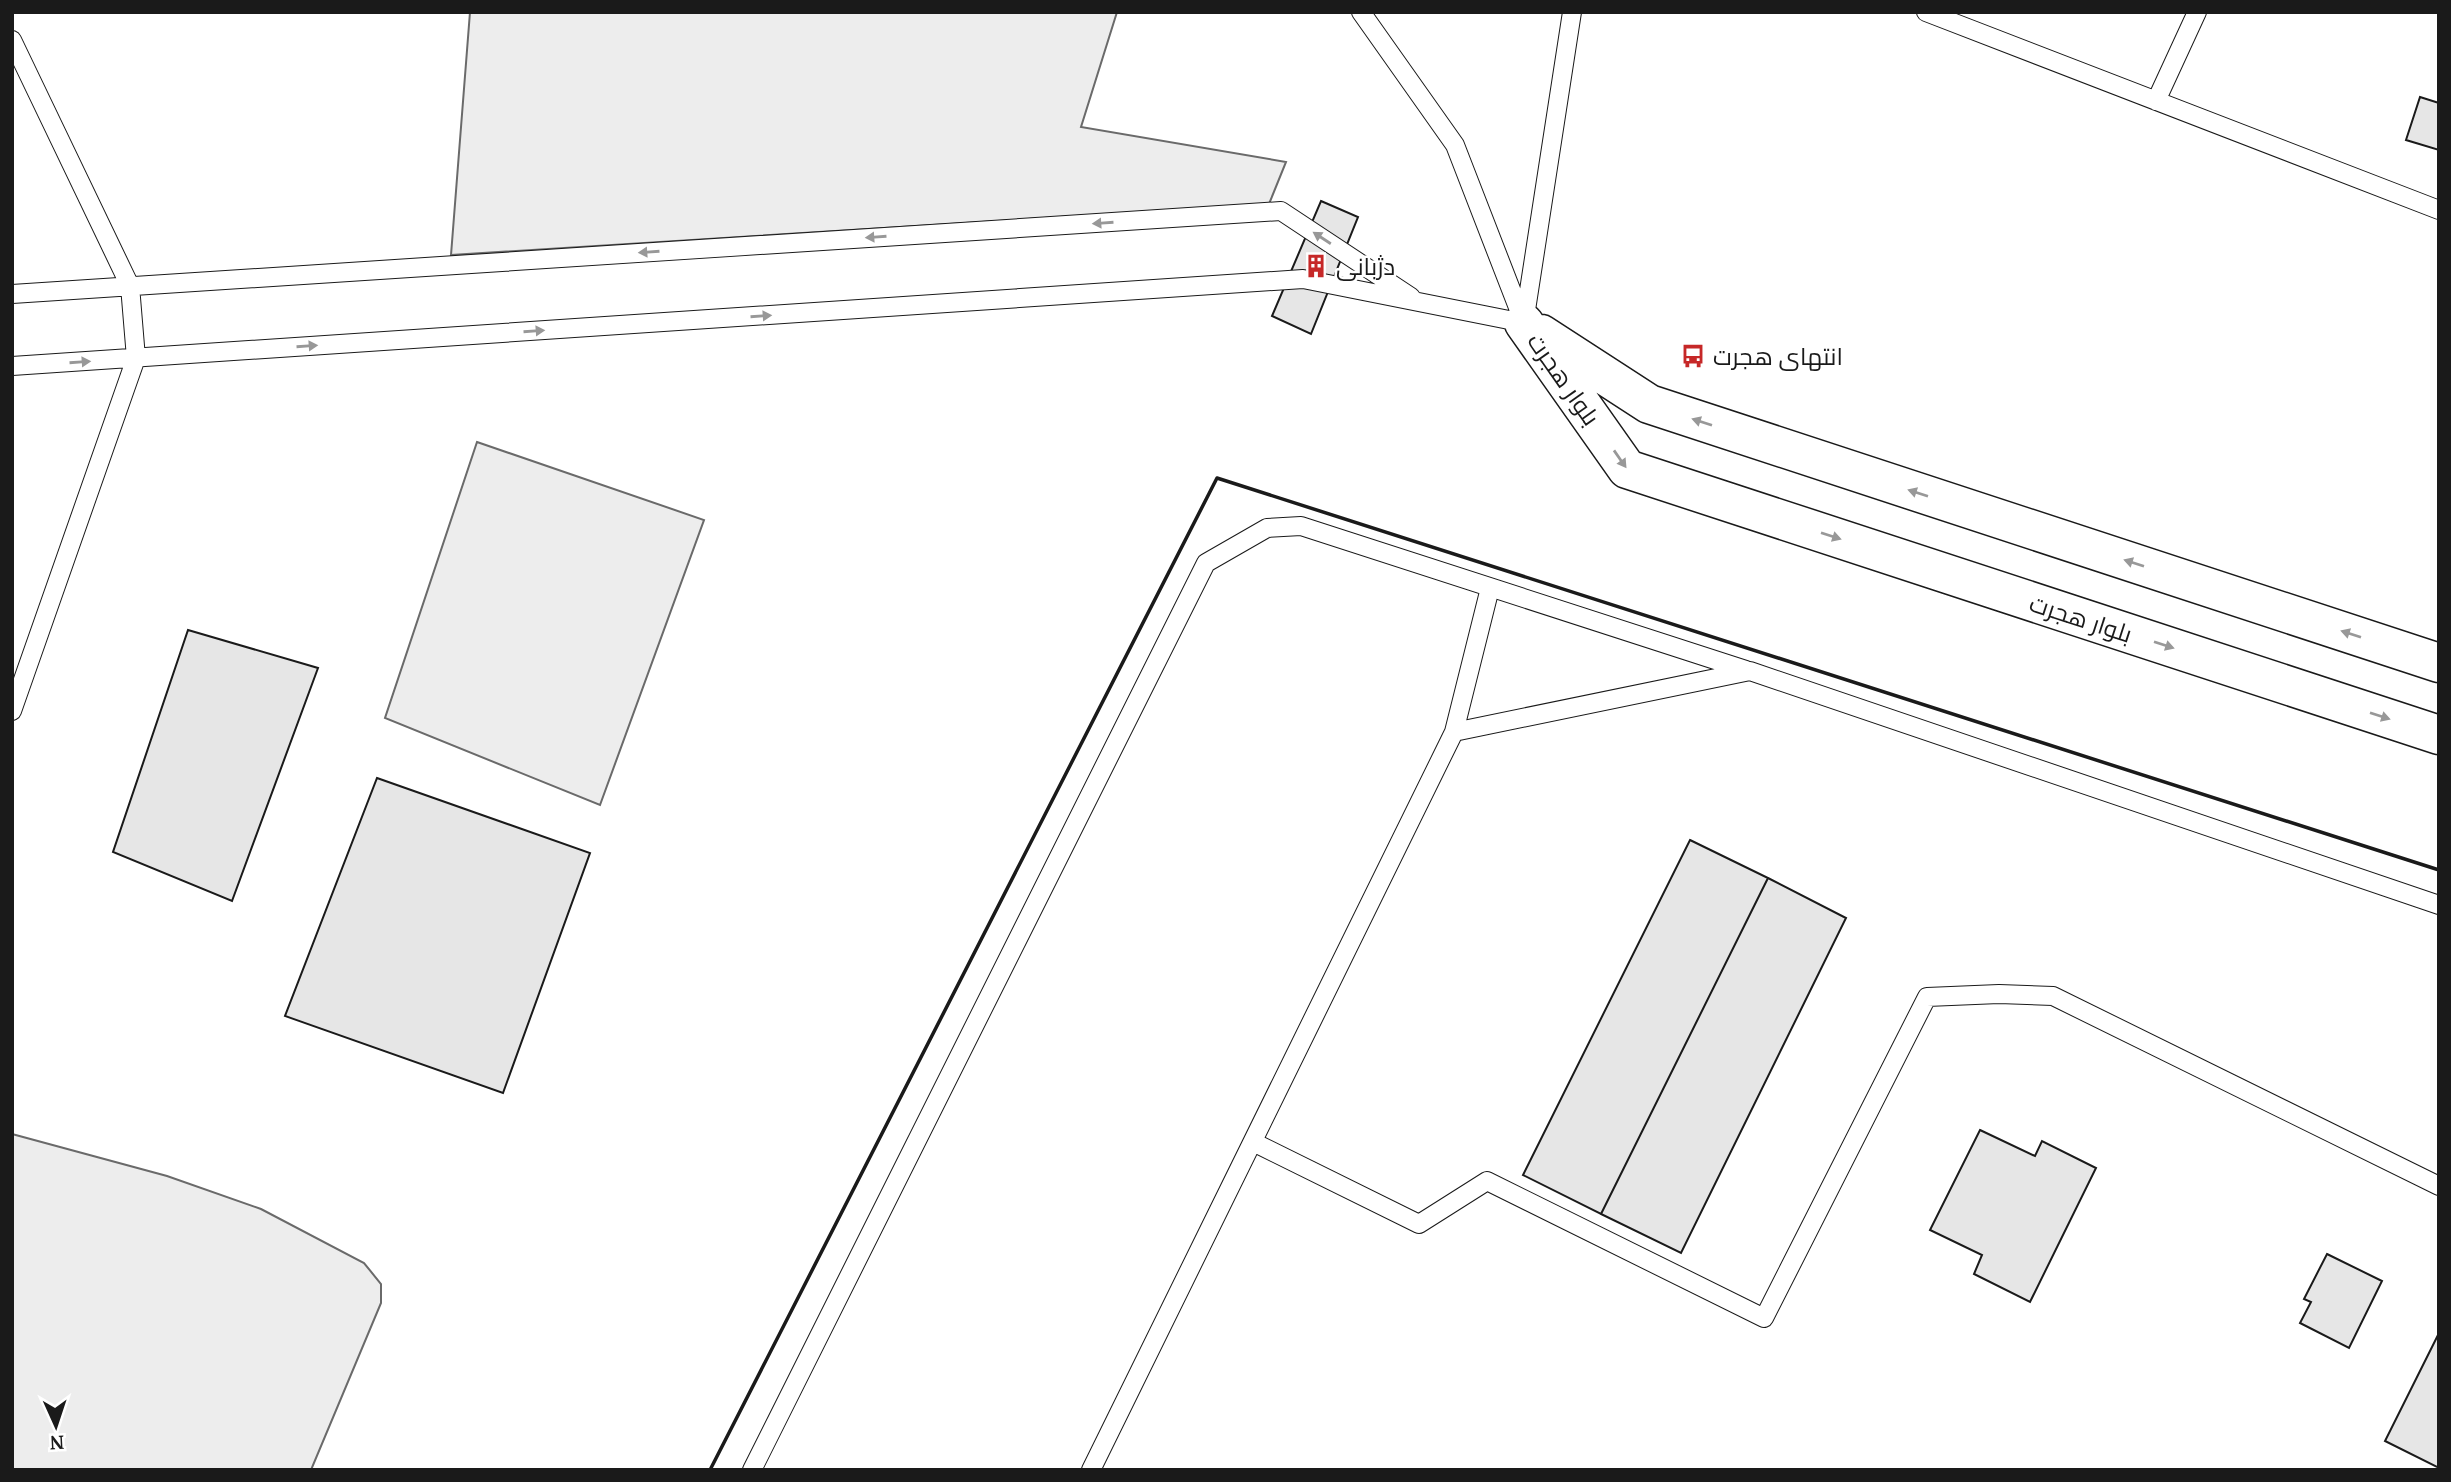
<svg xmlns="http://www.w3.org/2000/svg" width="2451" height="1482" viewBox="0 0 2451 1482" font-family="'PT Serif',Cairo,serif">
  <rect width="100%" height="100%" fill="#fff"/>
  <path fill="#ededed" stroke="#6a6a6a" stroke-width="2" d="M470 12H1117L1081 127 1286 162 1269 204 451 255Z
    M477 442 704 520 600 805 385 718Z
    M12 1134 167 1176 261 1209 364 1263 381 1284V1303L311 1470H12Z"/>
  <path fill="#e6e6e6" stroke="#1a1a1a" stroke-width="2" d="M2420 97 2439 103V150L2406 140Z
    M1321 201 1358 217 1311 334 1272 316Z
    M188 630 318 668 232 901 113 852Z
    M377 778 590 853 503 1093 285 1016Z
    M1690 840 1768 878 1601 1214 1523 1175Z
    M1768 878 1846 918 1681 1253 1601 1214Z
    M1980 1130 2035 1156 2042 1141 2096 1168 2030 1302 1974 1274 1982 1255 1930 1230Z
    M2327 1254 2382 1281 2349 1348 2300 1323 2311 1302 2304 1299Z
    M2439 1333V1468L2385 1441Z"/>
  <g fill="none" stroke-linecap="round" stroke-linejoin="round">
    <g stroke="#1a1a1a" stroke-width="20">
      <path id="lane" d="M1361 12 1455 145 1524 323
        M1926 12 2439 210
        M12 40 130 286 136 358 12 711
        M2156 101 2197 12
        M12 294 1281 211 1411 297
        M1524 323 1572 12
        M12 366 1303 279 1524 323
        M1454 732 1490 588
        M1253 1142 1419 1224 1487 1181 1764 1318 1927 997 1999 994 2053 996 2439 1186
        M752 1470 1206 563 1267 528 1301 526 1746 670
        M1091 1470 1454 732 1750 671 2439 905"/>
    </g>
    <g stroke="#1a1a1a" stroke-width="41">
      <path id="secondary" d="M1524 323 1627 469 2439 735
        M1541 334 1649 404 2439 663"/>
    </g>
    <use href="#lane" stroke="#fff" stroke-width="18"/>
    <use href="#secondary" stroke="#fff" stroke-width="38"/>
    <path stroke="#1a1a1a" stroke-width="3.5" d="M710 1470 1217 478 2439 870"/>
  </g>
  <defs><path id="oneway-solid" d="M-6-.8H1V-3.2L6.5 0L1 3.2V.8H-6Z" transform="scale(1.75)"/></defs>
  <g fill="#989898">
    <use href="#oneway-solid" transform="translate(1103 223) rotate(176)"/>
    <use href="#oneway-solid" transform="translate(876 237) rotate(176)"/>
    <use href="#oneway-solid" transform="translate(1322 238) rotate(-147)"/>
    <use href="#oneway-solid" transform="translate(649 252) rotate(176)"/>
    <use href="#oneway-solid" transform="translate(761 316) rotate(-4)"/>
    <use href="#oneway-solid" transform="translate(534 331) rotate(-4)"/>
    <use href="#oneway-solid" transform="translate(307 346) rotate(-4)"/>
    <use href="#oneway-solid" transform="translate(80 362) rotate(-4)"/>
    <use href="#oneway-solid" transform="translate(1702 422) rotate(-162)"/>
    <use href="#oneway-solid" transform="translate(1620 459) rotate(55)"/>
    <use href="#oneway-solid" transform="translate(1918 493) rotate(-162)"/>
    <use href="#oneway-solid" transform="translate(1831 536) rotate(18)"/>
    <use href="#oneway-solid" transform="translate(2134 563) rotate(-162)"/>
    <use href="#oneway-solid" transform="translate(2351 634) rotate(-162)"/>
    <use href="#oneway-solid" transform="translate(2164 645) rotate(18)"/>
    <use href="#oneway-solid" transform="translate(2380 716) rotate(18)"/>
  </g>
  <defs>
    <g id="building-bare" transform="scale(1.89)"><path d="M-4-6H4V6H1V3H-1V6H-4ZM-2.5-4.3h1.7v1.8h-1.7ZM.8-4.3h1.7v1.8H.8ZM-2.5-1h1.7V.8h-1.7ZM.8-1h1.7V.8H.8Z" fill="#c62828" stroke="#fff" stroke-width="2.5" paint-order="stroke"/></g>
    <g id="bus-bare" transform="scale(1.89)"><path d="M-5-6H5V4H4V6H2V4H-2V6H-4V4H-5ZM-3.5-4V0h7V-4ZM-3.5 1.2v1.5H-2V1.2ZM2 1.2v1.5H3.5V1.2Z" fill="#c62828" stroke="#fff" stroke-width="2.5" paint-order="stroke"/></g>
  </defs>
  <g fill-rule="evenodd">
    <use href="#building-bare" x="1316" y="266"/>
    <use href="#bus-bare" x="1693" y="356"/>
  </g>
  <g text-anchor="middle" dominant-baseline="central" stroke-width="5" stroke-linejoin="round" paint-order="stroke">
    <g font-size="24" fill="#1a1a1a" stroke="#fff" text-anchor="start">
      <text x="1336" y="266">دژبانی</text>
      <text x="1713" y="356">انتهای هجرت</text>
    </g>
    <g font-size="24" fill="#1a1a1a" stroke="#fff">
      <text transform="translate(1564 379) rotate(55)">بلوار هجرت</text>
      <text transform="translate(2081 618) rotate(18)">بلوار هجرت</text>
    </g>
  </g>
  <rect width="2451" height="1482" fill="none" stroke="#1a1a1a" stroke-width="28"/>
  <g transform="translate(56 1426) rotate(177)" stroke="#ffffff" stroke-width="5" paint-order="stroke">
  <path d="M0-5L12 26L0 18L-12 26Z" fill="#1a1a1a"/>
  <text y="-10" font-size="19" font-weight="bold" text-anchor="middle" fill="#1a1a1a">N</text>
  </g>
</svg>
